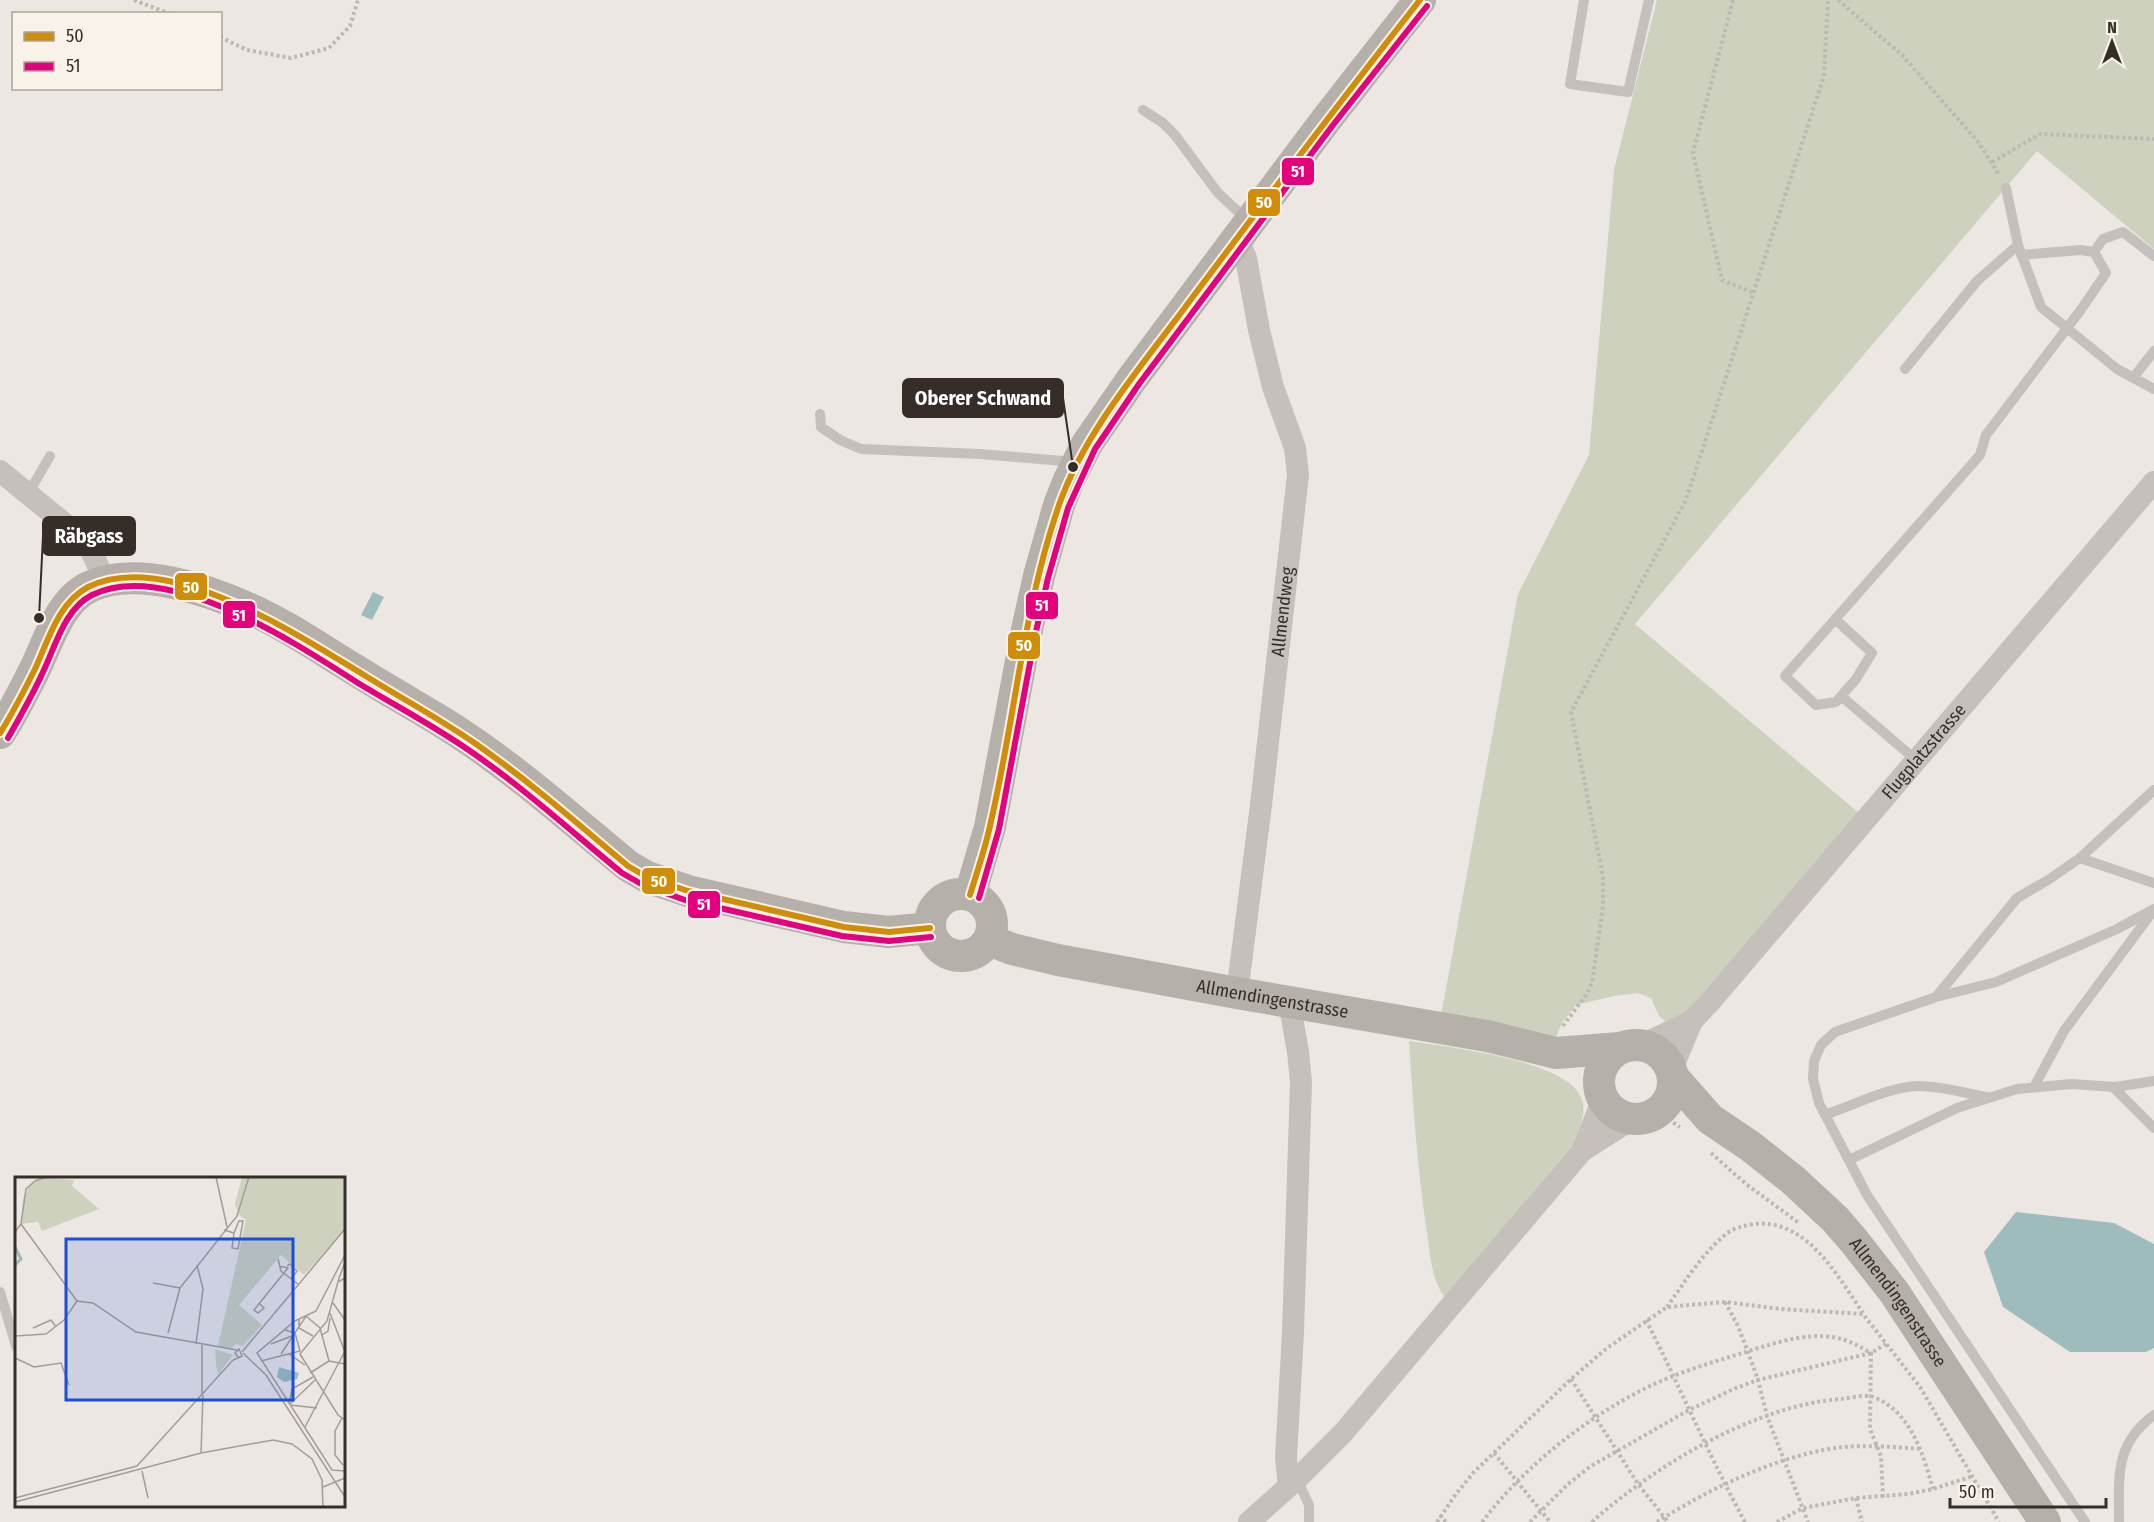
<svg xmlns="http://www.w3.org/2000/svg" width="2154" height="1522" viewBox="0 0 2154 1522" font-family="'Fira Sans Condensed',sans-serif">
  <rect width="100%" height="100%" fill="#ece7e2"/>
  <path fill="#cdd1bd" d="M1657 0H2154V249L2037 151 1635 624 1860 814 1681 1018 1665 1021 1659 1016 1651 998 1638 993 1614 996 1576 1005 1562 1023 1554 1041 1441 1016 1518 594 1589 455 1614 170Z
    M1409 1041C1446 1047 1571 1060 1582 1100 1587 1114 1578 1131 1573 1144L1445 1297C1430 1279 1430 1248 1426 1226 1417 1165 1413 1103 1409 1041Z"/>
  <path fill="#9fbcbc" d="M373 592 384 597 372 620 361 615Z
    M2016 1212 2114 1223 2154 1244V1348L2146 1352H2070L2003 1307 1984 1252Z"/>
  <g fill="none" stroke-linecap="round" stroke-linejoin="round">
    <path stroke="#beb8b3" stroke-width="4" stroke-dasharray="3 3" stroke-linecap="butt" d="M134 0 170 14
      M1733 0 1693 153 1722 280 1754 293
      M1838 0 1902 55 1979 143 1999 175
      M220 37 247 50 291 58 329 48 350 26 358 0
      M1992 162 2040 134 2154 139
      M1563 1026 1586 995 1592 983 1603 906V877L1571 712 1686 500 1824 76 1828 0
      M1658 1113 1680 1127
      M1711 1153 1746 1184 1799 1223
      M1725 1302 1737 1324 1748 1352 1758 1380 1767 1416 1808 1522
      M1667 1307C1684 1283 1701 1255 1725 1235 1733 1228 1743 1226 1754 1224 1807 1218 1838 1277 1863 1313
      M1646 1320C1680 1387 1709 1456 1745 1522
      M1571 1379 1638 1484 1668 1522
      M1494 1453 1550 1522
      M1856 1498 1862 1522
      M1440 1515 1446 1522
      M1437 1522 1456 1494 1474 1472 1571 1379 1607 1348 1667 1307 1725 1302 1781 1309 1863 1314 1920 1387 1999 1522
      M1482 1522C1524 1467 1583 1420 1644 1389 1674 1374 1707 1364 1739 1354 1769 1345 1806 1331 1837 1338 1849 1340 1860 1347 1871 1353L1870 1429 1881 1456 1883 1497
      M1530 1522 1568 1484 1591 1466 1689 1410 1736 1388 1758 1380 1871 1353 1886 1344
      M1592 1522C1654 1466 1756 1405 1841 1399 1850 1398 1865 1394 1873 1397 1911 1411 1923 1454 1933 1489
      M1657 1522C1708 1489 1783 1453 1844 1447 1869 1445 1896 1447 1922 1449
      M1777 1522 1803 1508 1856 1498 1908 1494 1933 1489 1973 1476"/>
    <path stroke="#c5c0bb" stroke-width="10" d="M1584 0 1570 84 1628 92 1649 0
      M1143 110 1163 123 1175 135 1218 193 1247 220
      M2006 188 2018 245 2041 307 2117 369 2154 389
      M2094 252 2103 239 2123 232 2154 256
      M1905 369 1977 281 2018 245
      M2133 378 2154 351
      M820 414 821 427 840 440 861 449 980 454 1075 462
      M28 494 50 456
      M1835 619 1872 653 1856 679 1836 702 1816 705 1785 676 1980 455 1986 435 2080 311 2106 273 2094 252 2080 250 2021 255
      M1841 696 1916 760
      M2080 858 2154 883
      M1936 997 1996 982 2117 929 2154 909
      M2034 1087 2064 1031 2153 911
      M2113 1087 2154 1128
      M1825 1115C1851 1106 1892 1086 1918 1086 1942 1086 1964 1093 1987 1097
      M1849 1160 1957 1108 2017 1089 2072 1084 2115 1087 2154 1081
      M0 1292 16 1346
      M1297 1479 1309 1505V1522
      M2085 1522 1867 1195 1819 1103 1813 1079 1814 1061 1821 1045 1835 1032 1936 997 2017 898 2048 880 2080 858 2154 790
      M2119 1522C2119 1478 2114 1444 2154 1415"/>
    <g stroke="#c5c0bb" stroke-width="22">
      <path d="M0 471 81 537C93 551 98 564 103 582"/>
      <path id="s1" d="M1237 993 1261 805 1298 475 1295 448 1273 387 1259 330 1246 258 1237 237"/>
      <path d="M1289 1001 1298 1052 1301 1082 1293 1332 1286 1458 1289 1486"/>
      <path id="s2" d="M1642 1045 1692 1021 1709 1003 2154 482"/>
      <path d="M1671 1071 1692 1021"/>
      <path d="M1582 1151 1599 1109 1602 1095"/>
      <path d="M1249 1522 1297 1479 1343 1433 1582 1151 1632 1119"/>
    </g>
    <g stroke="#b6b0ab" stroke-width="32">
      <path d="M0 733C13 713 24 691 35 669 48 642 60 601 89 587 135 565 206 589 250 609 286 625 319 648 352 668 385 689 420 708 453 729 515 769 571 819 628 866L647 877 688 891 844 927 889 932 930 928"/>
      <circle cx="961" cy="925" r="31"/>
      <path d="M970 895 990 827 1026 634 1039 576 1059 505 1069 480 1087 444 1132 379 1326 120 1420 0"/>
      <path id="s3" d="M989 940 1012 949 1058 960 1237 993 1487 1036 1556 1053 1620 1048"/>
      <circle cx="1636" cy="1082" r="37"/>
      <path id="s4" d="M1673 1077 1710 1119 1750 1146 1793 1180 1835 1219 1854 1241 1894 1292 2045 1522"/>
    </g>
    <g stroke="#f9f2e9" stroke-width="10">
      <path id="bus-1" d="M0 733C13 713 24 691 35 669 48 641 58 603 88 587 167 548 298 635 364 675 401 698 440 719 476 744 529 781 578 824 628 866L647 877 688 891 844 927 889 932 930 928
        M970 895C977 872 985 849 990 826 1015 719 1023 609 1059 505 1085 430 1146 361 1192 298 1267 198 1343 98 1420 0"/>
    </g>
    <g stroke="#f9f2e9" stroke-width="10">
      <path id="bus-2" d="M8 738C20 717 32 696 42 674 55 648 64 609 92 595 167 558 297 644 358 683 396 706 434 726 470 751 524 788 572 832 622 873L643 885 685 900 842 936 889 941 931 937
        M979 898 999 829 1035 636 1048 578 1068 508 1095 449 1139 384 1333 125 1427 6"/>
    </g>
    <use href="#bus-1" stroke="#d08e08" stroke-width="6"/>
    <use href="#bus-2" stroke="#e5007d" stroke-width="6"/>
  </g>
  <g text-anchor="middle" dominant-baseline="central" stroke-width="4.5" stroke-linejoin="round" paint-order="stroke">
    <g font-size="18" fill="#362d29" stroke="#f9f2e9">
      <text stroke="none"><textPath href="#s1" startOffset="384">Allmendweg</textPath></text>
      <text stroke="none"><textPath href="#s2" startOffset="411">Flugplatzstrasse</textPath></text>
      <text stroke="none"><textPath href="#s3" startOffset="290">Allmendingenstrasse</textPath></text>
      <text stroke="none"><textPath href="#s4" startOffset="321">Allmendingenstrasse</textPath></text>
    </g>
  </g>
  <g transform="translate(15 1177)">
    <rect width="330" height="330" fill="#ece7e2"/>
    <path d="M227 0H330V53L289 98 266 78 224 128 247 148 228 169 221 167 215 172 203 169 231 43 224 38 220 27ZM29 1 59 3 57 9 84 32 27 54 23 45 6 47 8 22 15 8ZM200 172 218 178 203 198 201 187Z" fill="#cdd1bd"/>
    <path d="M264 190 284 196 282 202 269 205 262 200Z" fill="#9fbcbc"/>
    <path fill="none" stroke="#9fbcbc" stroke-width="3" d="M0 70 6 82 0 88"/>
    <path fill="none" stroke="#a39d98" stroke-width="1.5" d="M201 0 212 50M6 47 62 124M209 53 219 56 224 44H228L223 72 217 71 219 56M0 55 6 47 11 12 20 4 31 0M330 78 301 134 280 144 242 176 317 293 330 294M263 82 266 94 283 107M272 89 275 87 282 94 276 102M330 101 323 105 312 144 285 177 323 238 330 243M323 104 330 85M138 106 165 111M62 124 78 126 121 155 222 173M318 126 330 143M245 127 249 131 243 136 239 133 273 91 264 89M315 136 330 175M284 142V151L298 159M18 151 36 143 41 150M153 156 165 111 222 39 234 0M307 158 313 154 315 141M0 159 31 157 49 143 62 124M181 167 188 112 182 88M256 167 277 159M227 175 330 52M228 176 251 198 330 320M266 177 291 139 305 151 314 184 330 187M274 177 290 188M0 181 19 190 46 186 54 208M246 184 285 174 280 156 270 153M295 196 314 184M187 218V168M274 227 277 212 298 200M275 227 300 203M275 228 302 231M327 241 320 254V278L328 288M290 250 330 174M186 276 188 218M127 294 133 321M308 310 330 301M0 321 122 289 218 183 227 179 224 172 220 176 223 180M0 325 186 276 258 263 277 267 297 282 307 303 308 330"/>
    <path fill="#1d4ed8" fill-opacity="0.15" stroke="#1d4ed8" stroke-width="3" d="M51 62H278V223H51Z"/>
    <rect width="330" height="330" fill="none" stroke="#362d29" stroke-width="3"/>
  </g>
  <path fill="none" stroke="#362d29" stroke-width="2" d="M1073 467L1063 398M39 618L43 536"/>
  <g fill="#362d29" stroke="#f9f2e9" stroke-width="2">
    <circle cx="1073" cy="467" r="6"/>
    <circle cx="39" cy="618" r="6"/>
  </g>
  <g fill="#362d29" stroke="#362d29" stroke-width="2">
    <rect x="903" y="379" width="160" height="38" rx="6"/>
    <rect x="43" y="517" width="92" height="38" rx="6"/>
  </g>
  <g font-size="20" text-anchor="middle" font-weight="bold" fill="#fff">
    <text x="983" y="405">Oberer Schwand</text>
    <text x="89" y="543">Räbgass</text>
  </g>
  <g stroke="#f9f2e9" stroke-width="2">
    <rect x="1281" y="157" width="34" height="29" rx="6" fill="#e5007d"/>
    <rect x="1247" y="188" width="34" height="29" rx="6" fill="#d08e08"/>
    <rect x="174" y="572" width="34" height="29" rx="6" fill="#d08e08"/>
    <rect x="1025" y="591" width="34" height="29" rx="6" fill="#e5007d"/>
    <rect x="222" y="600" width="34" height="29" rx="6" fill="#e5007d"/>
    <rect x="1007" y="631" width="34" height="29" rx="6" fill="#d08e08"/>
    <rect x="641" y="867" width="35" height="28" rx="6" fill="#d08e08"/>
    <rect x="687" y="890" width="34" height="29" rx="6" fill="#e5007d"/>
  </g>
  <g font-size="16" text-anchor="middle" font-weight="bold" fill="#fff">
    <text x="1298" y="177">51</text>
    <text x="1264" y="208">50</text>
    <text x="191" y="593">50</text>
    <text x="1042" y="611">51</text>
    <text x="239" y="621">51</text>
    <text x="1024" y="651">50</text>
    <text x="659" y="887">50</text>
    <text x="704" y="910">51</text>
  </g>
  <rect x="12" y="12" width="210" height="78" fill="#f9f2e9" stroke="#aba39c" stroke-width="1.5"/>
  <rect x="24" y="32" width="30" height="9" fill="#d08e08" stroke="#aba39c" stroke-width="1.5"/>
  <text x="66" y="42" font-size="18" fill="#362d29">50</text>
  <rect x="24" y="62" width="30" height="9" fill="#e5007d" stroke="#aba39c" stroke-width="1.5"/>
  <text x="66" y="72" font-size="18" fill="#362d29">51</text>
  <g transform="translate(2112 42)" stroke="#f9f2e9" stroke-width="4.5" paint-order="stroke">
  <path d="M0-4.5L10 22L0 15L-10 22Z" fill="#362d29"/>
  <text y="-9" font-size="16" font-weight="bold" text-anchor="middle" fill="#362d29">N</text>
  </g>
  <path d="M1950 1498v9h156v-9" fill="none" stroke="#362d29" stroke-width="3"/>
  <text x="1959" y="1498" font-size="18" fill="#362d29" stroke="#f9f2e9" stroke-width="4.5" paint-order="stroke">50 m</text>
</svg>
